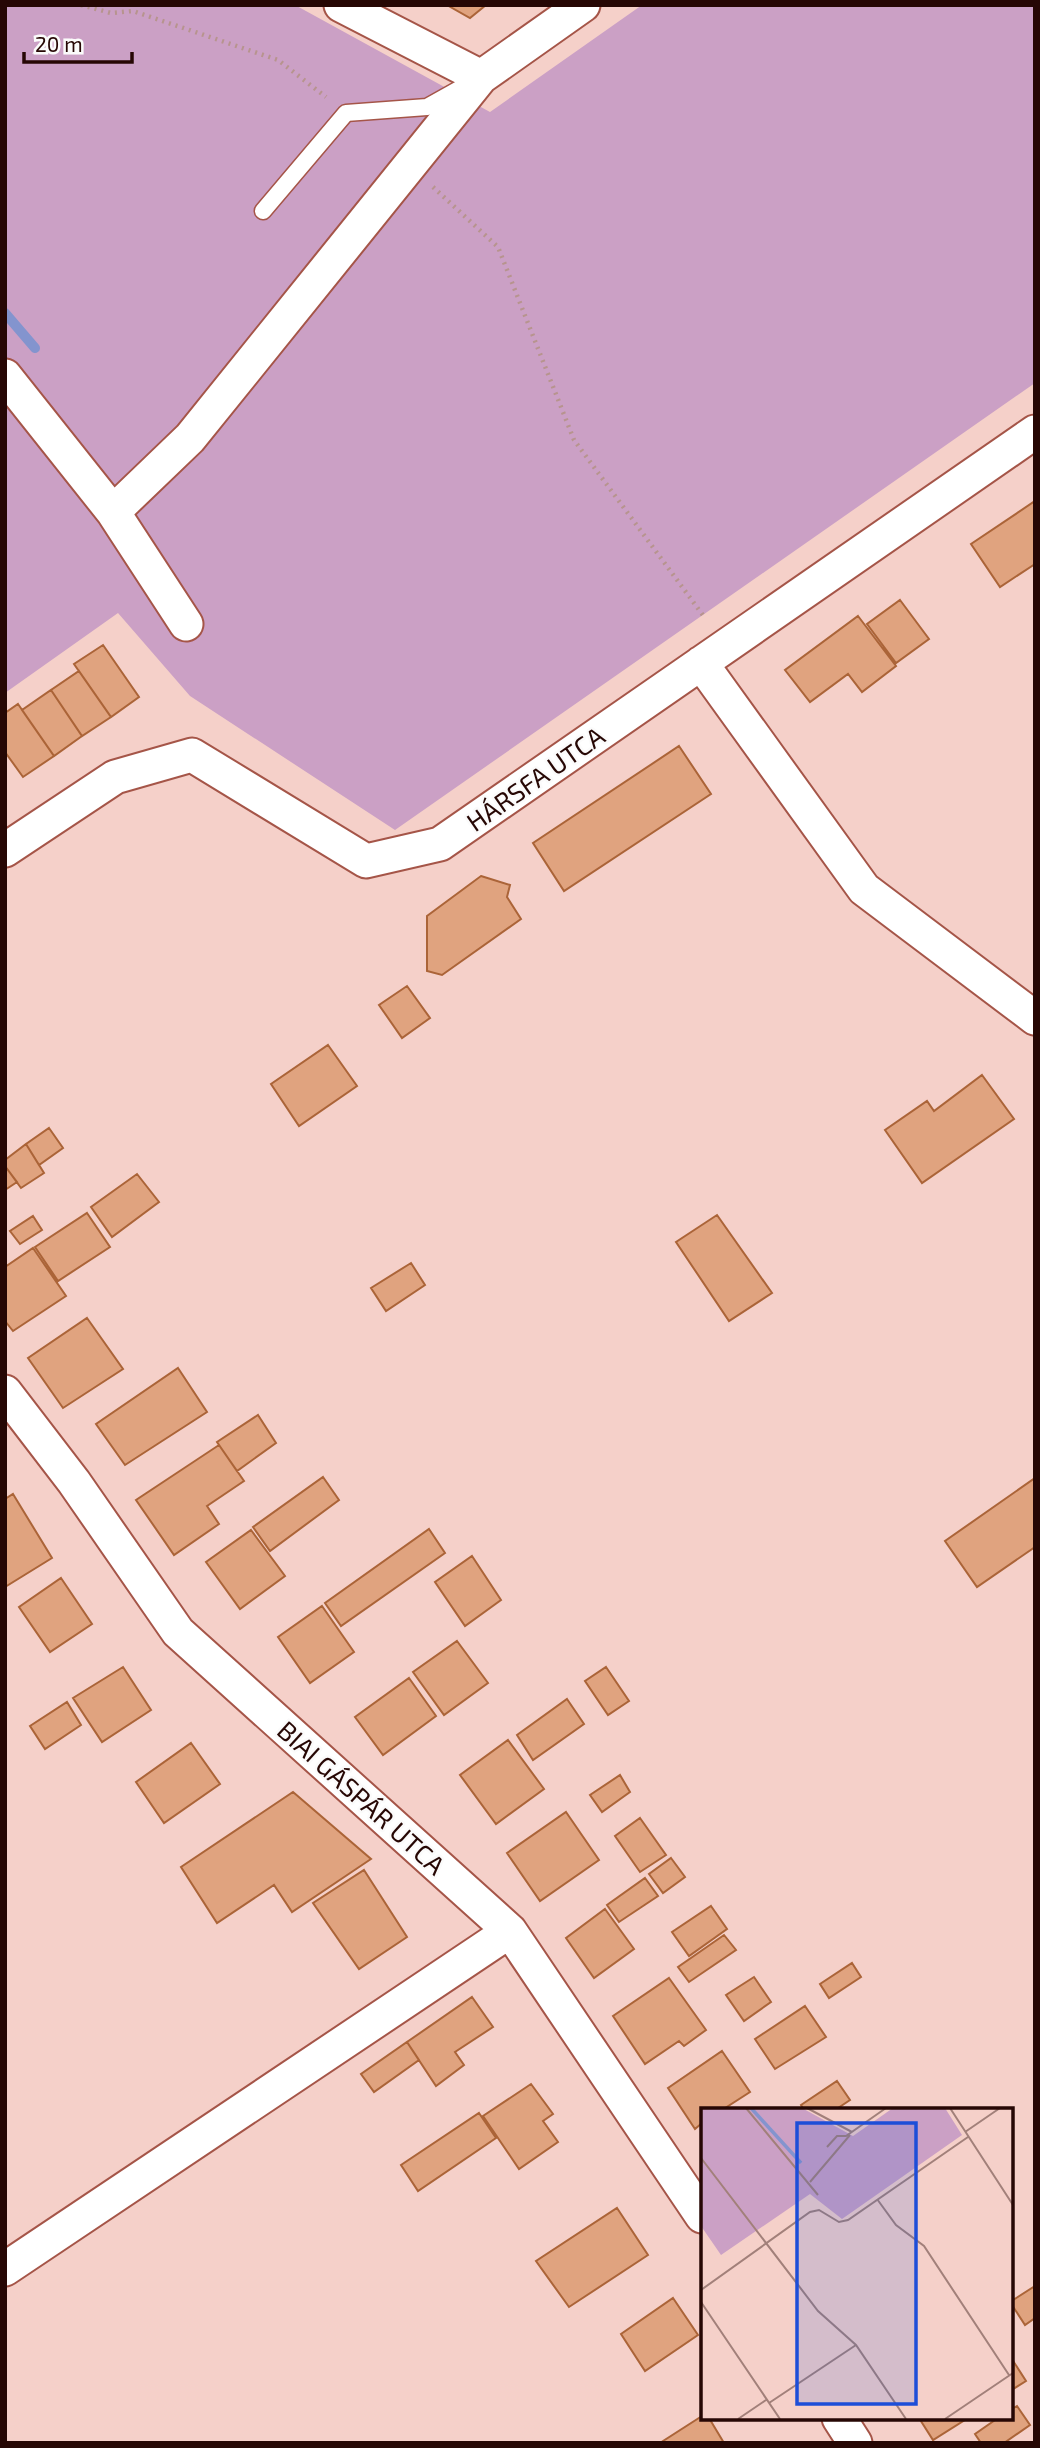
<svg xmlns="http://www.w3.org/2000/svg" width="1040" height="2448" viewBox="0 0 1040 2448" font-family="'Exo 2',sans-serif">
  <rect width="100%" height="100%" fill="#f5d0c9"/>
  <path fill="#cba0c5" d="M5 5H295L490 112 642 5H1035V383L395 830 190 696 118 613 5 693Z"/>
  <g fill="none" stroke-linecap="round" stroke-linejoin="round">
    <path stroke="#8394ce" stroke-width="10" d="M5 313 35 348"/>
  </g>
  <path fill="#e0a37f" stroke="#ab6438" stroke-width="2" d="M447 5H486L470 18Z
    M1035 501V564L1000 587 971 544Z
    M900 600 929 639 896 663 867 624Z
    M858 616 896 666 862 692 848 674 810 702 785 670Z
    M103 645 139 697 111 717 74 664Z
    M79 671 111 717 82 736 51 690Z
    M51 690 82 736 54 756 22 710Z
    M18 704 54 756 23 777 5 752V713Z
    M679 746 711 794 564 891 533 843Z
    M481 876 510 885 507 897 521 919 442 975 427 971V916Z
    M407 986 430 1018 402 1038 379 1005Z
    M328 1045 357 1086 299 1126 271 1084Z
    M982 1075 1014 1119 922 1183 885 1130 927 1101 934 1111Z
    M49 1128 63 1148 39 1165 26 1144Z
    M26 1144 44 1173 21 1188 5 1166V1160Z
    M5 1166 17 1182 5 1190Z
    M137 1174 159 1202 112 1237 91 1207Z
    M87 1213 110 1247 58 1281 35 1247Z
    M717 1215 772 1293 729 1321 676 1242Z
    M33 1216 42 1230 20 1244 10 1231Z
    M33 1248 66 1296 13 1331 5 1321V1267Z
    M411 1263 425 1285 386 1311 371 1288Z
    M87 1318 123 1369 63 1408 28 1358Z
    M178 1368 207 1412 125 1465 96 1424Z
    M258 1415 276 1443 237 1471 217 1442Z
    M219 1445 244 1481 207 1506 219 1524 174 1555 136 1500Z
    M323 1477 339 1500 270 1551 253 1527Z
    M1035 1478V1547L977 1587 945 1541Z
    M13 1494 52 1558 5 1587V1499Z
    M429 1529 445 1553 341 1626 325 1603Z
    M251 1530 285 1576 240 1609 206 1562Z
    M472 1556 501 1600 465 1626 435 1582Z
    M61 1578 92 1624 50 1652 19 1607Z
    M322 1606 354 1652 310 1683 278 1637Z
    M457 1641 488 1683 444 1715 413 1672Z
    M123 1667 151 1710 102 1742 73 1698Z
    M606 1667 629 1701 608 1715 585 1681Z
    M409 1678 436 1716 383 1755 355 1717Z
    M567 1699 584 1724 533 1760 517 1735Z
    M67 1702 81 1725 45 1749 30 1726Z
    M508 1740 544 1789 496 1824 460 1775Z
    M191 1743 220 1784 164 1823 136 1782Z
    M620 1775 630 1792 602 1812 590 1795Z
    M293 1792 371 1859 292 1912 274 1885 217 1923 181 1867Z
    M566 1812 599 1860 540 1901 507 1853Z
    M640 1818 666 1855 640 1872 615 1836Z
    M671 1858 685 1877 663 1893 649 1874Z
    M364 1870 407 1937 359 1969 313 1903Z
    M645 1878 658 1896 619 1922 607 1905Z
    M711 1906 727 1929 689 1956 672 1932Z
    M605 1909 634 1949 594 1978 566 1938Z
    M724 1935 736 1950 689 1982 678 1967Z
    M852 1963 861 1977 829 1998 820 1984Z
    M754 1977 771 2002 744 2021 726 1995Z
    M669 1978 706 2030 684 2046 679 2041 645 2064 613 2016Z
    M472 1997 493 2027 455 2052 464 2065 436 2086 407 2042Z
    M805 2006 826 2037 775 2069 755 2039Z
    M407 2042 419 2060 374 2092 361 2074Z
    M722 2051 750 2092 722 2110H702V2123L695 2129 668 2088Z
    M837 2081 850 2100 835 2110H804L801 2105Z
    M531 2084 553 2114 543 2121 558 2142 519 2169 483 2116Z
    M479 2113 496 2138 418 2191 401 2165Z
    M617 2208 648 2255 569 2307 536 2261Z
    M1035 2286V2318L1025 2325 1010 2302Z
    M673 2298 698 2335 645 2371 621 2334Z
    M1010 2356 1026 2381 1010 2391Z
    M1017 2406 1030 2425 1004 2443H981L975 2434 998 2418H1010V2410Z
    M702 2416V2418H709L724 2443H660Z
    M919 2418H968L933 2440Z"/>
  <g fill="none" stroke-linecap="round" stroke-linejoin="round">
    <g stroke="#a55548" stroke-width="19">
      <path id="service" d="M263 211 346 113 427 107 461 88"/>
    </g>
    <g stroke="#a55548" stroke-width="37">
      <path id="minor" d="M341 5 481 77
        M5 376 113 512 186 624
        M113 512 190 438 481 77 583 5
        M701 663 864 889 1035 1018
        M5 850 115 777 192 755 366 861 440 844 1035 432
        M5 1392 74 1482 178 1632 510 1931 702 2216
        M5 2269 510 1931
        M839 2418 855 2443"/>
    </g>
    <path stroke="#b7948e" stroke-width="4.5" stroke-dasharray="2 5" stroke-linecap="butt" d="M81 5 111 13 133 11 278 60 326 97
      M433 187 498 247 574 440 705 618"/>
    <use href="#service" stroke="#fff" stroke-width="16"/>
    <use href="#minor" stroke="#fff" stroke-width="33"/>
  </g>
  <g text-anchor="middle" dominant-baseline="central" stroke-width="5" stroke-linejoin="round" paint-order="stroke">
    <g font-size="26" fill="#260704" stroke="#fbfbfb">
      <text transform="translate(535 778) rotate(-35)">HÁRSFA UTCA</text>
      <text transform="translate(362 1797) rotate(42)">BIAI GÁSPÁR UTCA</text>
    </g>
  </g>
  <g transform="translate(701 2108)">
    <rect width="312" height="312" fill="#f5d0c9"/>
    <path d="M0 0H101L152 28 192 0H244L261 27 141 111 109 86 20 147 0 118Z" fill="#cba0c5"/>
    <path fill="none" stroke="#8394ce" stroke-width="3.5" d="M50 0 100 55"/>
    <path fill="none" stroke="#a2807a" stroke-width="2" d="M45 0 117 87M106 0 151 24M249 0 312 97M264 24 299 0M126 39 136 28H145L185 0M0 50 117 203 155 237 205 311M109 74 149 27M176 91 195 117 223 138 308 267M0 182 109 104 118 102 138 114 147 112 267 29M0 194 79 311M68 295 155 237M37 311 65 292M244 311 312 265"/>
    <path fill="#1d4ed8" fill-opacity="0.15" stroke="#1d4ed8" stroke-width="3.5" d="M96 15H215V296H96Z"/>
    <rect width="312" height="312" fill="none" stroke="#260704" stroke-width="3.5"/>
  </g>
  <rect width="1040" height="2448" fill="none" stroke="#260704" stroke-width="14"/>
  <path d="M24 52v10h108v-10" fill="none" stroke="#260704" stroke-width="3.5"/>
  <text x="35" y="52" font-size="21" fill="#260704" stroke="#fbfbfb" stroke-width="5" paint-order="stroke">20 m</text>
</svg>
